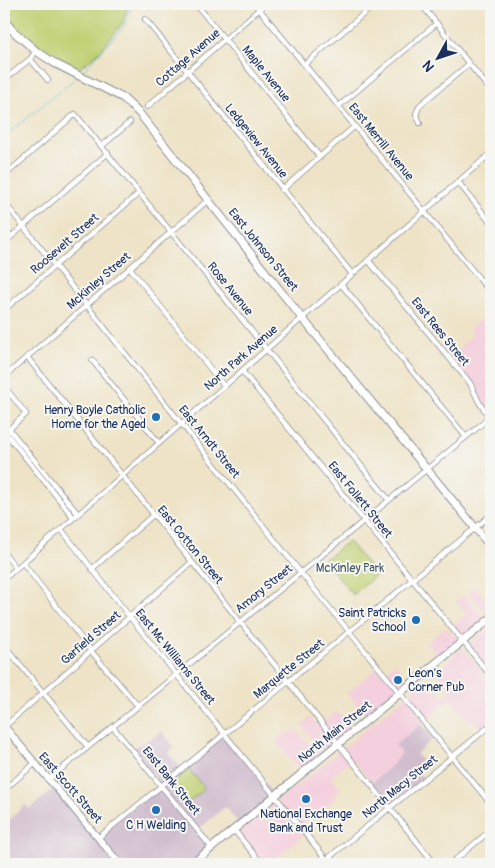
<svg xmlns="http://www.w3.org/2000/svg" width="495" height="868" viewBox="0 0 495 868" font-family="Pangolin,sans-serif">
  <rect width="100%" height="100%" fill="#f6f6f2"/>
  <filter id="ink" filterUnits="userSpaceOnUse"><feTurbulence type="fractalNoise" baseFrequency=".02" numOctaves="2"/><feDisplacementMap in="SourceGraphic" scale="10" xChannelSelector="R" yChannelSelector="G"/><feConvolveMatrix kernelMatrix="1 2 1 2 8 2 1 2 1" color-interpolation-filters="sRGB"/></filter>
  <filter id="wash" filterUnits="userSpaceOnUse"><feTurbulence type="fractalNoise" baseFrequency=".0096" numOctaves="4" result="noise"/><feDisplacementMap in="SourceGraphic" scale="20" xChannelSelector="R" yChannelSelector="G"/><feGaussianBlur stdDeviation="1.12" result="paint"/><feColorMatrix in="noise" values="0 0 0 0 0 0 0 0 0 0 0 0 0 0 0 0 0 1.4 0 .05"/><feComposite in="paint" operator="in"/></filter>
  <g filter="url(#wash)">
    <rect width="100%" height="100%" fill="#eee3c6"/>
    <path fill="#f4cfdd" d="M491 310V412L489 416 470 383 448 357 473 336 469 329Z
      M475 587 491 606V614L488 616 468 592Z
      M464 595 484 619 438 657 427 643 445 627 454 635 457 632 452 626 467 614 456 602Z
      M491 626V673L470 645 471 643Z
      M462 649 465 650 484 675 491 680V721L481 729 474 720 470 722 451 699 395 745 402 753 396 763 372 783 352 759 331 777 341 789 334 795 336 798 298 829 303 836 268 864H265L241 836V831L425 681 435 693 438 690 444 697 452 691 436 671Z
      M395 663 410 681 366 716 347 693 377 668 382 674Z
      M337 711 352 728 323 752 301 725 311 717 319 726Z
      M296 729 319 756 300 771 276 741 288 731 290 734Z"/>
    <path fill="#d0bdcd" d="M421 724 433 739 416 754 422 761 415 767 423 778 393 803H389L372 783 395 763 394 761 402 754 395 745Z
      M162 732 174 747 168 753 182 769 225 734 275 796 240 825 225 807 199 829 198 830 212 848 192 864H4V825L25 805 30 809 55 788 97 836 161 786 132 749Z"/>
    <path fill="#c1d073" stroke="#6e8068" d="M4 4H129L122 24 97 54 75 72 56 64 4 20Z
      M348 541 376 575 353 595 324 560Z
      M189 769 205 789 190 801 182 802 169 787Z"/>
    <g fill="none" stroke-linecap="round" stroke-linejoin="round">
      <path stroke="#58c6cc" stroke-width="1" d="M82 72 124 26 132 4
        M4 137 77 77"/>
    </g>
  </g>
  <g filter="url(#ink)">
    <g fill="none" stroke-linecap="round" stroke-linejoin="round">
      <g stroke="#848992" stroke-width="6">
        <path id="street" d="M196 4 320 157
          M255 4 491 293
          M421 4 491 91
          M145 19 352 274
          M30 59 48 80
          M305 64 375 4
          M4 80 30 59 36 51
          M339 106 437 23
          M147 107 265 4
          M420 123 416 114 420 105 469 64
          M102 146 130 122
          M4 176 75 114 389 500
          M458 182 491 223
          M282 190 355 126
          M4 202 301 573 491 804
          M4 243 108 153
          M368 260 470 383 479 402 491 419
          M130 268 224 386
          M341 284 466 437
          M4 310 139 193
          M27 357 435 864
          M92 360 159 443
          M242 371 491 676
          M4 377 208 200
          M4 386 26 414 7 431
          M9 429 78 514
          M5 432 74 518
          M61 529 133 621 330 864
          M4 553 16 568
          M23 563 91 651 138 706
          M92 569 153 515
          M4 579 491 153
          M4 645 88 747
          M4 727 191 563
          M113 727 212 848
          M48 780 466 437 483 423 491 412
          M4 790 34 764
          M234 830 262 864
          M98 838 491 515
          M321 864 491 725
          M450 864 491 830"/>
      </g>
      <g stroke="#848992" stroke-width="8">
        <path id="secondary" d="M4 726 120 864"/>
      </g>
      <g stroke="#848992" stroke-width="9">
        <path id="primary" d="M4 20 13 31 36 51 56 64 123 98 139 113 298 313 491 547
          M192 864 491 618"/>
      </g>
      <use href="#street" stroke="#fff" stroke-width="4.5"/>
      <use href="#secondary" stroke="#fff" stroke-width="6"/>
      <use href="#primary" stroke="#fff" stroke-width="7"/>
    </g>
  </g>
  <g fill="#1f6fb2" stroke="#f6f6f2" stroke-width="2">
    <circle cx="156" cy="417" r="5"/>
    <circle cx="416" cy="620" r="5"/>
    <circle cx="398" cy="680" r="5"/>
    <circle cx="306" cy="799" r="5"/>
    <circle cx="156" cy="810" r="5"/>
  </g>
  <g text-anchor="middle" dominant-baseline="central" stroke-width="4" stroke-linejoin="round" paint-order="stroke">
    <g font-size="12" fill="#1b2f5e" stroke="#f6f6f2">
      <text transform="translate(188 58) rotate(-41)">Cottage Avenue</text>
      <text transform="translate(266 74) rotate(51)">Maple Avenue</text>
      <text transform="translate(256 141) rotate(51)">Ledgeview Avenue</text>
      <text transform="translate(381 142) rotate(51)">East Merrill Avenue</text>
      <text transform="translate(65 244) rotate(-41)">Roosevelt Street</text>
      <text transform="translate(263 250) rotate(51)">East Johnson Street</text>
      <text transform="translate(99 281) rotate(-41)">McKinley Street</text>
      <text transform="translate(230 289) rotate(51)">Rose Avenue</text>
      <text transform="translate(440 332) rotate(51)">East Rees Street</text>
      <text transform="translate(241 358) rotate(-41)">North Park Avenue</text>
      <text transform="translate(209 442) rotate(51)">East Arndt Street</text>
      <text transform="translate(360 500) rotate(51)">East Follett Street</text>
      <text transform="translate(190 545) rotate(51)">East Cotton Street</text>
      <text transform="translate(264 589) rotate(-39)">Amory Street</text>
      <text transform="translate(91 638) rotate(-41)">Garfield Street</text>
      <text transform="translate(175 657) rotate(51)">East Mc Williams Street</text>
      <text transform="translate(289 669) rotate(-39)">Marquette Street</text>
      <text transform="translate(335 732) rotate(-39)">North Main Street</text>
      <text transform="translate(171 781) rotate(51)">East Bank Street</text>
      <text transform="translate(400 787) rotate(-39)">North Macy Street</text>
      <text transform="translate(70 788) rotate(49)">East Scott Street</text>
    </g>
    <g font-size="12" fill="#1b2f5e" stroke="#f6f6f2" text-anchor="end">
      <text x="146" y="410">Henry Boyle Catholic<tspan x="146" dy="14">Home for the Aged</tspan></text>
      <text x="406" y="613">Saint Patricks<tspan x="406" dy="14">School</tspan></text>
      <text x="408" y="673" text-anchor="start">Leon's<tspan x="408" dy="14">Corner Pub</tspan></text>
      <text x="306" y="814" text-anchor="middle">National Exchange<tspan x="306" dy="14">Bank and Trust</tspan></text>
      <text x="156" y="825" text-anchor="middle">C H Welding</text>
    </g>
    <g font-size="12" fill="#445763" stroke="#f6f6f2">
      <text x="350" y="568">McKinley Park</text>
    </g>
  </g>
  <rect width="495" height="868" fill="none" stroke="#f6f6f2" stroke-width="20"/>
  <g transform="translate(438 58) rotate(230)" stroke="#f6f6f2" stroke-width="4" paint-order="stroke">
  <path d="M0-4L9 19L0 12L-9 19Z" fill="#1b2f5e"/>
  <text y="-8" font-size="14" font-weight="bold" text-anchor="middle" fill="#1b2f5e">N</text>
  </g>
</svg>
